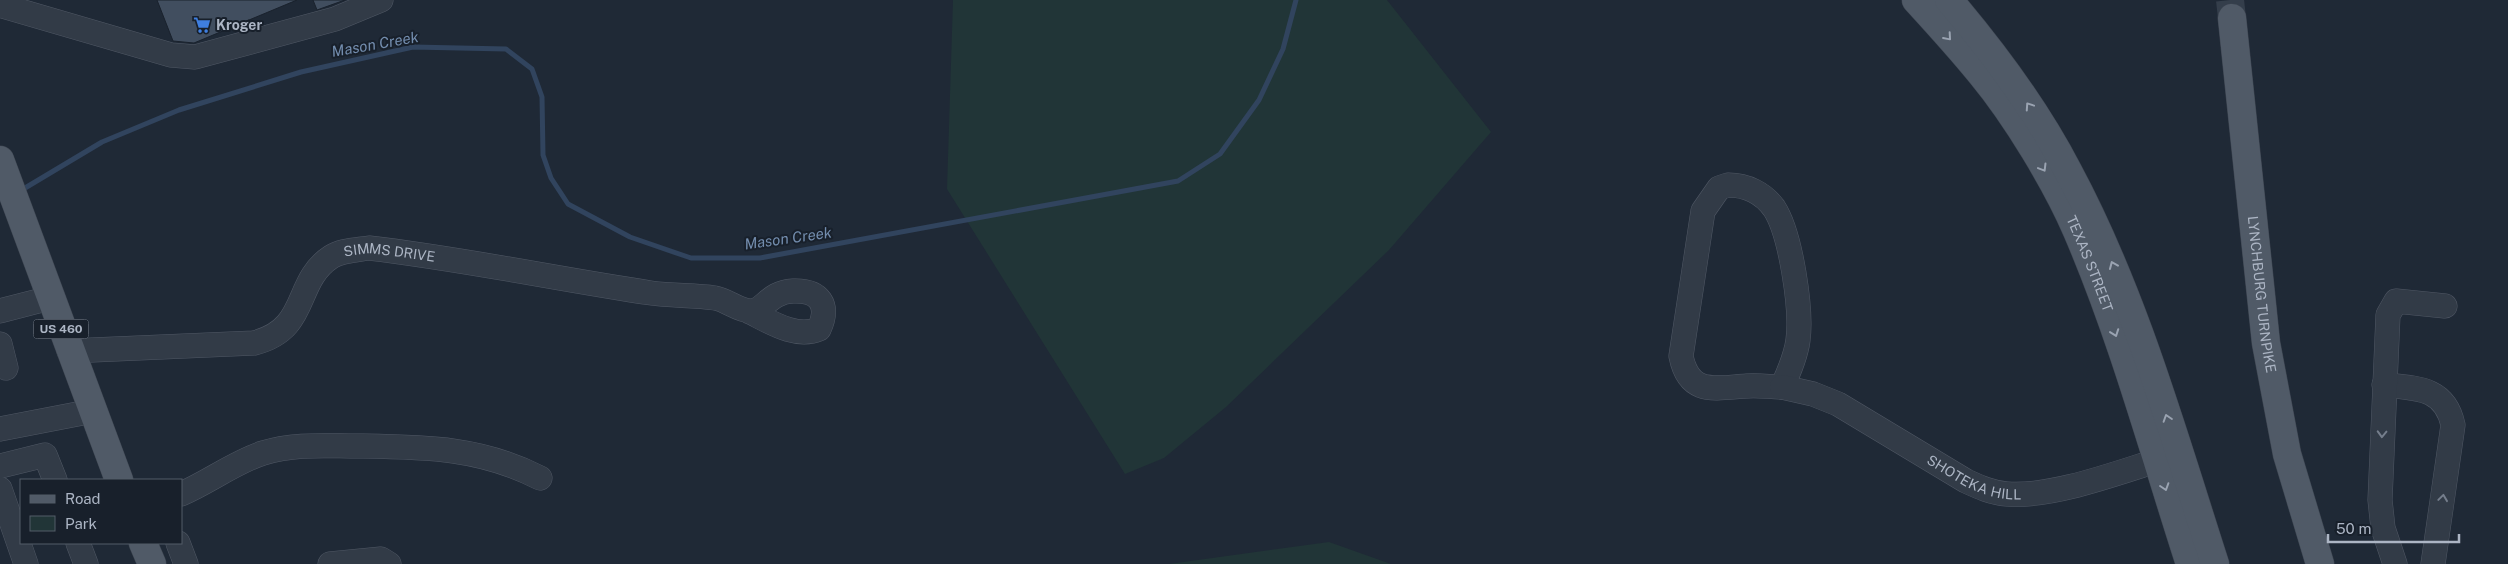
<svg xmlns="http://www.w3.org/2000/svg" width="2508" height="564" viewBox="0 0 2508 564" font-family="'Public Sans',sans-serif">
  <rect width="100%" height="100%" fill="#1f2936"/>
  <path fill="#213537" d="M953 0H1387L1491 132 1389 250 1226 407 1164 458 1125 474 947 189Z
    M1329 542 1391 564H1169Z"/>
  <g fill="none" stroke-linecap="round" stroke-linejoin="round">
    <path stroke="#31445e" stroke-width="5" d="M20 191 102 142 179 110 301 72 413 47 506 49 532 69 542 97 543 155 551 178 568 204 630 237 691 258H760L1178 181 1220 154 1259 100 1283 49 1296 0"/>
  </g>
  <path fill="#414e5f" stroke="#1a222d" d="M157 0H297L194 43 173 41Z
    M313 0H345L317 10Z"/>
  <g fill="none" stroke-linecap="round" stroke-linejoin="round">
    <path stroke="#343e4b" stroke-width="28" stroke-dasharray="28 14" stroke-linecap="butt" d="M2230 0 2232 18"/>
    <g stroke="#505865" stroke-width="25">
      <g id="minor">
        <path d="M1 0 3 6 171 55 195 57 335 19 381 0"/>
        <path d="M1728 185C1746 185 1763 193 1774 208 1791 234 1802 310 1798 340 1796 356 1789 372 1782 387 1771 387 1759 385 1747 386 1715 388 1689 396 1681 356L1703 211 1719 188Z"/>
        <path d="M0 311 50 298"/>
        <path d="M0 344 6 368"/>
        <path id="s1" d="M69 351 254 343C310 329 293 282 331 257 342 250 357 250 369 248 464 259 557 279 651 293 672 296 694 295 715 298 727 300 739 311 751 311 764 311 769 292 793 291 820 290 830 305 819 329 795 339 769 321 748 311"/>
        <path d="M2384 385C2416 388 2445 387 2453 425L2433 564"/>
        <path id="s2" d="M1782 387 1813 394 1838 404 1966 481C1979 487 1992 493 2007 494 2055 498 2127 469 2175 455"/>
        <path d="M0 429 93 411"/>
        <path d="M0 466 45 455 55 480"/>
        <path d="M0 489 26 564"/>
        <path d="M181 494C209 482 235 462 263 453 295 443 326 446 358 446 424 447 480 447 540 478"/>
        <path d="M78 543 86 564"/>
        <path d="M178 543 186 564"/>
        <path d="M330 564 381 559 389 564"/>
        <path d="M2395 564 2383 528 2380 500 2388 315 2396 301 2445 306"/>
      </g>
    </g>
    <g stroke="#3c4450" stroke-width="29">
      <g id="major">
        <path id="s3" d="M1916 0C1938 24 1960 48 1981 74 2015 115 2056 182 2077 231 2123 338 2154 453 2190 564"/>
        <path d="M1949 0C1994 53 2036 109 2068 171 2134 294 2172 431 2215 564"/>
        <path id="s4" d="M2232 18 2266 343 2287 454 2320 564"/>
        <path d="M0 160 119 480"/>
        <path d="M143 543 152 564"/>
      </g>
    </g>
    <use href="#minor" stroke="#323b47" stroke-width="24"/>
    <use href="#major" stroke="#505a67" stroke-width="28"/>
  </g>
  <defs><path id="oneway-chevron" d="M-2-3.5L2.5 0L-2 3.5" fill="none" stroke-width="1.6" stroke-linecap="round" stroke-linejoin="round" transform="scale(1.25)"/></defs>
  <g stroke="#9aa3b1">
    <use href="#oneway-chevron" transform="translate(1948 37) rotate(49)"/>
    <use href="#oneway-chevron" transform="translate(2029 106) rotate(-124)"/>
    <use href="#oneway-chevron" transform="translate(2043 168) rotate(59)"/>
    <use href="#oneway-chevron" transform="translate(2113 265) rotate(-113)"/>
    <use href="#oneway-chevron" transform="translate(2115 333) rotate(70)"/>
    <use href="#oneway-chevron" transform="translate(2167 418) rotate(-108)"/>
    <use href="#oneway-chevron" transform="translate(2165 487) rotate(72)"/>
  </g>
  <g stroke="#757e8c">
    <use href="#oneway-chevron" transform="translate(2382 434) rotate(92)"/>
    <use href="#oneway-chevron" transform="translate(2443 498) rotate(-82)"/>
  </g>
  <defs>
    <g id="supermarket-bare" transform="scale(1.35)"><path d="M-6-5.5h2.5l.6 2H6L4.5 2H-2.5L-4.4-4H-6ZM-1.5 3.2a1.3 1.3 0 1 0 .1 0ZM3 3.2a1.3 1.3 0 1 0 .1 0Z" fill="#3f7fe0" stroke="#18202b" stroke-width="2.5" paint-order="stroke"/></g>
  </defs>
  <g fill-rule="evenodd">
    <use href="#supermarket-bare" x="202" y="25"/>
  </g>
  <g text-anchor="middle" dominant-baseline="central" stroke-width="4" stroke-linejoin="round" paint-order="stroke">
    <rect fill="#18202b" stroke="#808896" stroke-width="1" x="33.5" y="319.5" width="55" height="19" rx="4"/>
    <g font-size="12" font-weight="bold" fill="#acb5c4">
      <text x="61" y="329">US 460</text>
    </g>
    <g font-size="14" font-weight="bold" fill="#acb5c4" stroke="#18202b" text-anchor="start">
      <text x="216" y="25">Kroger</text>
    </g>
    <g font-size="14" fill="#acb5c4" stroke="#18202b">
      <text stroke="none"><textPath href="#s1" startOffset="365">SIMMS DRIVE</textPath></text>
      <text stroke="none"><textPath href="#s3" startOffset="318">TEXAS STREET</textPath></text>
      <text stroke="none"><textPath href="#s4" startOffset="278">LYNCHBURG TURNPIKE</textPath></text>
      <text stroke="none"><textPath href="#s2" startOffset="215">SHOTEKA HILL</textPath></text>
    </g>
    <g font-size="15" font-style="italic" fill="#738dae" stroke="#18202b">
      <text transform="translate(375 44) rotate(-10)">Mason Creek</text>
      <text transform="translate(788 238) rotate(-8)">Mason Creek</text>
    </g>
  </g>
  <rect x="20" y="479" width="162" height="65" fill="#18202b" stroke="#535c68"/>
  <rect x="30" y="495" width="25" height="8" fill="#505a67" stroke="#535c68"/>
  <text x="65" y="504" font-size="15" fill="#acb5c4">Road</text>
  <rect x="30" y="516" width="25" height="15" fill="#213537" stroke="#535c68"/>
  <text x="65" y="529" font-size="15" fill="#acb5c4">Park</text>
  <path d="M2328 534v8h131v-8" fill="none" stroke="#acb5c4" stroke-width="2.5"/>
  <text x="2336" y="534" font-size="15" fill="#acb5c4" stroke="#18202b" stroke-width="4" paint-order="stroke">50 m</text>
</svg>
